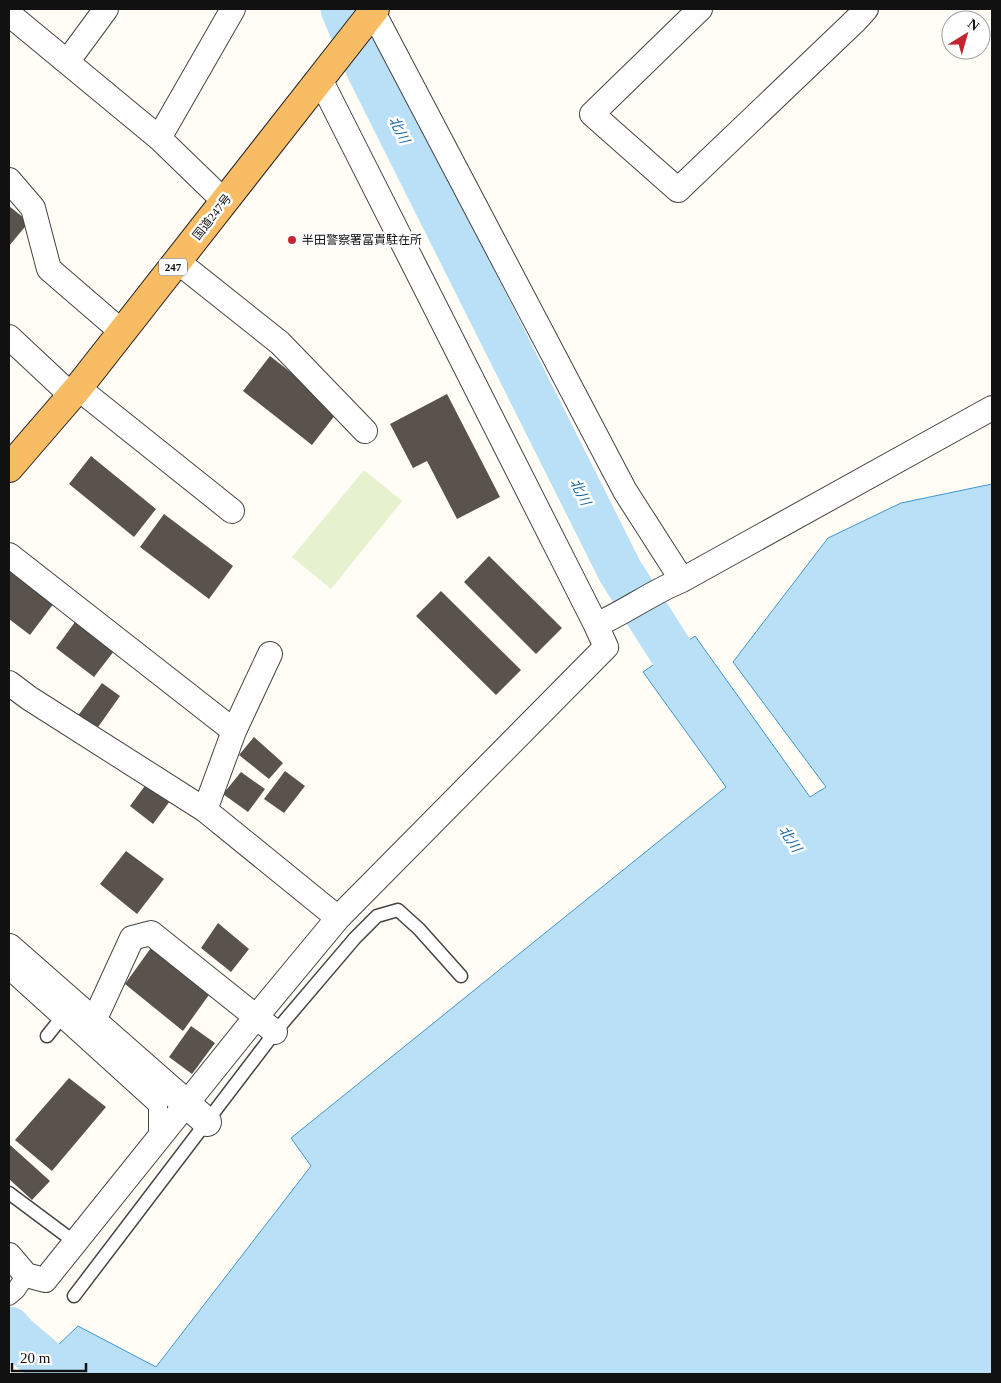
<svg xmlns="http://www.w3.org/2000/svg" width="1001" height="1383" viewBox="0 0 1001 1383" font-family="'Times New Roman','Noto Sans JP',serif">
  <rect width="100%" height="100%" fill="#fffdf5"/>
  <path fill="#e6f2cf" d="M364 470 402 501 331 589 292 557Z"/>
  <path fill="#b9e0f7" stroke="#3f96cf" d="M992 484V1374H38L32 1370 78 1326 156 1367 311 1166 291 1138 726 787 643 672 695 636 810 797 826 787 733 662 828 538 901 503Z"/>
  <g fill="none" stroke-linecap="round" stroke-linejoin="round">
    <path stroke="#b9e0f7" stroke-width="26" d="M9 1343 16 1337"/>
    <path stroke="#b9e0f7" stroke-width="45" d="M343 9 369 70 620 571 705 705
      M9 1329 16 1337 60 1374"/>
  </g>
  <path fill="#5a524d" d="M9 206 29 222 9 246Z
    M270 356 339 410 312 445 243 391Z
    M447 394 500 497 457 519 427 461 413 468 390 424Z
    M91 456 156 509 134 537 69 484Z
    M164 514 233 566 209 599 140 547Z
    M489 556 562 628 536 654 464 582Z
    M9 566 54 603 30 635 9 619Z
    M441 591 521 670 496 695 416 616Z
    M75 622 114 651 94 677 56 648Z
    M102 683 120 696 96 730 77 717Z
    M254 737 283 763 269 779 239 755Z
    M285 771 305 786 284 813 264 799Z
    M241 772 265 789 248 812 223 794Z
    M147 783 170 801 153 824 130 806Z
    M126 851 164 879 137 914 100 884Z
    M218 923 249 949 231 972 201 948Z
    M153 945 211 992 183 1031 125 984Z
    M191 1026 215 1043 192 1074 169 1057Z
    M69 1078 106 1107 52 1171 15 1140Z
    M9 1144 50 1181 32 1200 9 1179Z"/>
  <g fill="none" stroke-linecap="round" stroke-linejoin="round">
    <g stroke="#444" stroke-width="15">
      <path id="service" d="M47 1036 66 1012
        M9 1193 76 1243
        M74 1296 275 1032 355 938 377 916 398 910 419 929 461 976"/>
    </g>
    <g stroke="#444" stroke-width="20">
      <path id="pedestrian" d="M9 970 158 1105V1141
        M9 1296 16 1290 26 1275"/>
    </g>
    <g stroke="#444" stroke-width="26">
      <path id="minor" d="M700 9 592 114 678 190 856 20 866 9
        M373 12 625 491 682 580
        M9 14 159 138 224 201
        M67 62 106 9
        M320 79 596 625
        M159 138 233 9
        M9 180 33 208 49 269 122 332
        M177 261 280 343 365 431
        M9 337 72 396
        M78 388 232 511
        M9 555 234 731
        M9 683 29 698 205 810 338 918
        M205 810 234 731 270 654
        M93 1023 132 938 151 933 275 1032
        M9 1255 26 1275 45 1280 256 1017 338 918 606 647 596 625C626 612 652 592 682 580L992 408"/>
    </g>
    <g stroke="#444" stroke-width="30">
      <path id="tertiary" d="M9 948 207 1122"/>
    </g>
    <g stroke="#222" stroke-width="30">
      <path id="trunk" d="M9 468 78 388 375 9"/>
    </g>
    <use href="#service" stroke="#fff" stroke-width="12"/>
    <use href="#pedestrian" stroke="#fff" stroke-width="18"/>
    <use href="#minor" stroke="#fff" stroke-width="24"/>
    <use href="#tertiary" stroke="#fff" stroke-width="28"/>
    <use href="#trunk" stroke="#f7bc64" stroke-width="28"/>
  </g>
  <circle fill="#c4262e" stroke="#fff" stroke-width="2" cx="292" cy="240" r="5"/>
  <g text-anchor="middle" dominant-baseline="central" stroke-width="5" stroke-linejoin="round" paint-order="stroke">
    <rect fill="#fff" stroke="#585858" stroke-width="1" x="159" y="258.5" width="28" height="17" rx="4"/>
    <g font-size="11" font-weight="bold" fill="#111">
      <text x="173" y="267">247</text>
    </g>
    <g font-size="12" fill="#111" stroke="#fff">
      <text transform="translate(212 217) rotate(-52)">国道247号</text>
    </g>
    <g font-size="12" fill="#111" stroke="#fff" text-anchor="start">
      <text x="302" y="240">半田警察署冨貴駐在所</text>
    </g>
    <g font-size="14" font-style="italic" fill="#1768a6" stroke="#fff">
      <text transform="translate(399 130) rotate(63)">北川</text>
      <text transform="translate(580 492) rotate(63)">北川</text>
      <text transform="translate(790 839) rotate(57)">北川</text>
    </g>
  </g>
  <rect width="1001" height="1383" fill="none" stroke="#111111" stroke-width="20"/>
  <g transform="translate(966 35) rotate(37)"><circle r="24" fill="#ffffff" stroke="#a0a0a0"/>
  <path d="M0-4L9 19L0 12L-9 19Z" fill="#c4262e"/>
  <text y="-8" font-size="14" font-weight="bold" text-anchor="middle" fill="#111111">N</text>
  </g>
  <path d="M12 1363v8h74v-8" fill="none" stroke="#111111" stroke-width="2.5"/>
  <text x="20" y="1363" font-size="15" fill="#111111" stroke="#ffffff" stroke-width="4" paint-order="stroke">20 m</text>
</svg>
